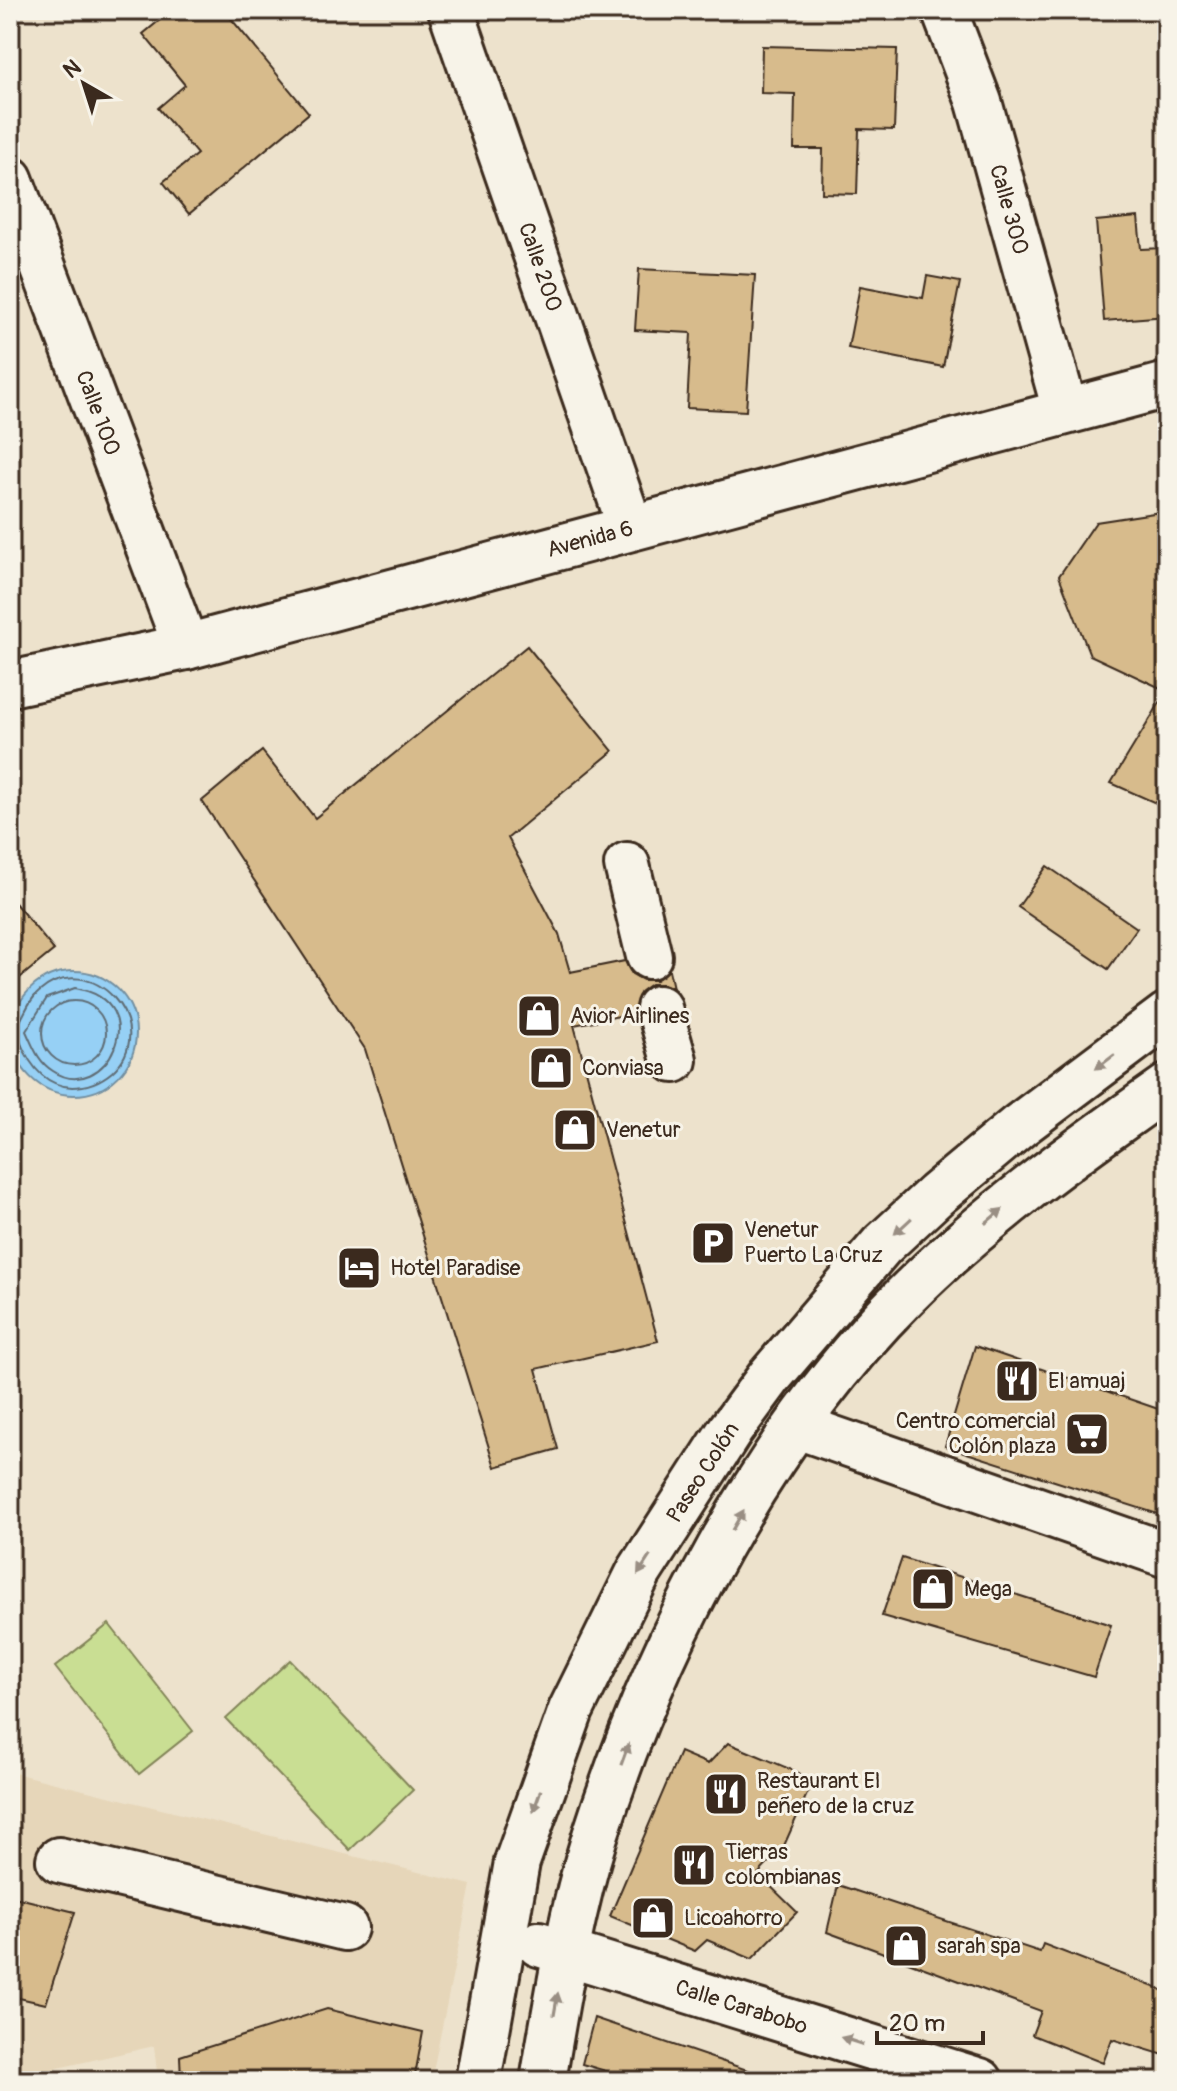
<svg xmlns="http://www.w3.org/2000/svg" width="1177" height="2091" viewBox="0 0 1177 2091" font-family="Pangolin,sans-serif">
  <rect width="100%" height="100%" fill="#ede2cc"/>
  <filter id="ink" filterUnits="userSpaceOnUse"><feTurbulence type="fractalNoise" baseFrequency=".0125" numOctaves="2"/><feDisplacementMap in="SourceGraphic" scale="16" xChannelSelector="R" yChannelSelector="G"/><feConvolveMatrix kernelMatrix="1 2 1 2 8 2 1 2 1" color-interpolation-filters="sRGB"/></filter>
  <g filter="url(#ink)">
    <path fill="#e6d6b9" d="M10 1772 471 1885 431 2081H158L154 2046 10 2079Z"/>
    <path fill="#c9de93" stroke="#828458" stroke-width="2" d="M109 1624 193 1731 139 1774 55 1667Z
      M290 1660 413 1790 350 1850 226 1719Z"/>
    <path fill="#96d0f5" stroke="#728e9f" stroke-width="2" d="M12 1033a62 62 0 1 1 124 0a62 62 0 1 1-124 0Z"/>
    <g fill="none" stroke-linecap="round" stroke-linejoin="round">
      <path stroke="#5f6c74" stroke-width="2" d="M75 988C157 1002 105 1106 53 1071 38 1062 33 1046 26 1031L47 998Z
        M42 1033a32 32 0 1 1 64 0a32 32 0 1 1-64 0Z
        M10 1026 19 1023C26 1011 29 1000 39 992 90 946 163 1026 112 1072 100 1082 87 1087 72 1087 45 1086 29 1064 20 1041L10 1038"/>
    </g>
    <path fill="#d7bb8c" stroke="#3b2a1e" stroke-width="2" d="M172 10H224L309 113 189 214 163 182 197 154 158 108 185 85 143 34Z
      M762 46 897 49 894 130 859 129 857 194 822 193 823 149H794L795 94 761 93Z
      M1138 217 1141 249 1164 248 1167 316 1104 321 1096 221Z
      M639 269 755 275 746 411 687 408 691 333 635 330Z
      M927 276 960 282 943 367 848 348 860 286 923 298Z
      M1167 511V808L1111 783 1167 691 1090 655 1059 576 1096 522Z
      M527 646 613 751 508 838 559 934 570 972 625 961 632 974 643 980H656L669 970 673 988 664 984H651L641 991 635 1013 574 1025 658 1341 536 1369 558 1449 495 1467 365 1049 202 801 262 751 315 818Z
      M1047 866 1137 928 1108 969 1018 907Z
      M10 897 54 950 10 986Z
      M975 1346 1167 1412V1517L945 1446Z
      M902 1558 1111 1625 1094 1677 882 1616Z
      M728 1743 797 1772 811 1785 783 1848 758 1874 797 1912 752 1959 707 1940 695 1951 610 1916 680 1752 708 1764Z
      M838 1885 1040 1952 1043 1944 1167 1992V2056L1112 2039 1103 2063 1032 2035 1041 2011 827 1932Z
      M10 1896 75 1912 46 2004 10 1996Z
      M327 2009 423 2032 414 2081H181L180 2056Z
      M594 2018 765 2076V2081H639L582 2064Z"/>
    <g fill="none" stroke-linecap="round" stroke-linejoin="round">
      <g stroke="#3b2a1e" stroke-width="50">
        <g id="minor">
          <path id="s1" d="M451 10 630 526"/>
          <path id="s2" d="M944 10 979 102 1065 410"/>
          <path id="s3" d="M10 179 186 647"/>
          <path id="s4" d="M10 684 186 647 1167 385"/>
          <path d="M627 865 649 956"/>
          <path d="M659 1008 674 1060"/>
          <path d="M797 1426 1167 1555"/>
          <path d="M59 1860 345 1928"/>
          <path id="s5" d="M539 1944 980 2081"/>
          <path id="s6" d="M478 2081 517 1862 571 1710 639 1572 731 1429 771 1375 882 1245 936 1195 1019 1126 1167 1015"/>
          <path d="M543 2081C557 1999 570 1916 595 1836 656 1644 762 1439 905 1296 984 1217 1076 1151 1167 1087"/>
        </g>
      </g>
      <use href="#minor" stroke="#f7f3e8" stroke-width="44"/>
    </g>
    <defs><path id="oneway-solid" d="M-6-.8H1V-3.2L6.5 0L1 3.2V.8H-6Z" transform="scale(2)"/></defs>
    <g fill="#998e83">
      <use href="#oneway-solid" transform="translate(1105 1062) rotate(143)"/>
      <use href="#oneway-solid" transform="translate(994 1216) rotate(-40)"/>
      <use href="#oneway-solid" transform="translate(903 1226) rotate(137)"/>
      <use href="#oneway-solid" transform="translate(738 1520) rotate(-60)"/>
      <use href="#oneway-solid" transform="translate(644 1565) rotate(123)"/>
      <use href="#oneway-solid" transform="translate(625 1754) rotate(-70)"/>
      <use href="#oneway-solid" transform="translate(537 1801) rotate(109)"/>
      <use href="#oneway-solid" transform="translate(556 2004) rotate(-80)"/>
      <use href="#oneway-solid" transform="translate(852 2041) rotate(-162)"/>
    </g>
  </g>
  <defs>
    <g id="shop-square" transform="scale(2.3)"><rect x="-9" y="-9" width="18" height="18" rx="4" fill="#3b2a1e" stroke="#f7f3e8"/><path d="M-5-2.5h2.3a2.7 3.5 0 0 1 5.4 0H5L5.5 6h-11ZM-1.5-2.5h3a1.5 2.3 0 0 0-3 0Z" fill="#fff"/></g>
    <g id="parking-square" transform="scale(2.3)"><rect x="-9" y="-9" width="18" height="18" rx="4" fill="#3b2a1e" stroke="#f7f3e8"/><path d="M-3.5-5.5H1a3.5 3.5 0 0 1 0 7H-1V5.5H-3.5ZM-1-3.4V-.6H.8a1.4 1.4 0 0 0 0-2.8Z" fill="#fff"/></g>
    <g id="hotel-square" transform="scale(2.3)"><rect x="-9" y="-9" width="18" height="18" rx="4" fill="#3b2a1e" stroke="#f7f3e8"/><path d="M-6-4.5h1.5V1H6V5H4.5V3h-9V5H-6ZM-4 0a1.8 1.8 0 1 1 3.6 0ZM.5 0V-2.5h3Q6-2.5 6 0Z" fill="#fff"/></g>
    <g id="restaurant-square" transform="scale(2.3)"><rect x="-9" y="-9" width="18" height="18" rx="4" fill="#3b2a1e" stroke="#f7f3e8"/><path d="M-5-6h1v4h1v-4h1v4h1v-4h1v5L-1.5 .5V6h-2V.5L-5-1ZM5-6V6H3V1.5H1.5Q1.5-4 5-6Z" fill="#fff"/></g>
    <g id="supermarket-square" transform="scale(2.3)"><rect x="-9" y="-9" width="18" height="18" rx="4" fill="#3b2a1e" stroke="#f7f3e8"/><path d="M-6-5.5h2.5l.6 2H6L4.5 2H-2.5L-4.4-4H-6ZM-1.5 3.2a1.3 1.3 0 1 0 .1 0ZM3 3.2a1.3 1.3 0 1 0 .1 0Z" fill="#fff"/></g>
  </defs>
  <g fill-rule="evenodd">
    <use href="#shop-square" x="539" y="1016"/>
    <use href="#shop-square" x="551" y="1068"/>
    <use href="#shop-square" x="575" y="1130"/>
    <use href="#parking-square" x="713" y="1243"/>
    <use href="#hotel-square" x="359" y="1268"/>
    <use href="#restaurant-square" x="1017" y="1381"/>
    <use href="#supermarket-square" x="1087" y="1434"/>
    <use href="#shop-square" x="933" y="1589"/>
    <use href="#restaurant-square" x="726" y="1794"/>
    <use href="#restaurant-square" x="694" y="1865"/>
    <use href="#shop-square" x="653" y="1918"/>
    <use href="#shop-square" x="906" y="1946"/>
  </g>
  <g text-anchor="middle" dominant-baseline="central" stroke-width="6" stroke-linejoin="round" paint-order="stroke">
    <g font-size="22" fill="#3b2a1e" stroke="#f7f3e8">
      <text stroke="none"><textPath href="#s2" startOffset="210">Calle 300</textPath></text>
      <text stroke="none"><textPath href="#s1" startOffset="272">Calle 200</textPath></text>
      <text stroke="none"><textPath href="#s3" startOffset="250">Calle 100</textPath></text>
      <text stroke="none"><textPath href="#s4" startOffset="598">Avenida 6</textPath></text>
      <text stroke="none"><textPath href="#s6" startOffset="656">Paseo Colón</textPath></text>
      <text stroke="none"><textPath href="#s5" startOffset="212">Calle Carabobo</textPath></text>
    </g>
    <g font-size="22" fill="#3b2a1e" stroke="#f7f3e8" text-anchor="start">
      <text x="570" y="1016">Avior Airlines</text>
      <text x="582" y="1068">Conviasa</text>
      <text x="606" y="1130">Venetur</text>
      <text x="744" y="1230">Venetur<tspan x="744" dy="25">Puerto La Cruz</tspan></text>
      <text x="390" y="1268">Hotel Paradise</text>
      <text x="1048" y="1381">El amuaj</text>
      <text x="1056" y="1421" text-anchor="end">Centro comercial<tspan x="1056" dy="25">Colón plaza</tspan></text>
      <text x="964" y="1589">Mega</text>
      <text x="757" y="1781">Restaurant El<tspan x="757" dy="25">peñero de la cruz</tspan></text>
      <text x="725" y="1852">Tierras<tspan x="725" dy="25">colombianas</tspan></text>
      <text x="684" y="1918">Licoahorro</text>
      <text x="937" y="1946">sarah spa</text>
    </g>
  </g>
  <rect width="1177" height="2091" fill="none" stroke="#f7f3e8" stroke-width="40"/>
  <rect x="20" y="20" width="1137" height="2051" fill="none" stroke="#3b2a1e" stroke-width="3" filter="url(#ink)"/>
  <g transform="translate(84 84) rotate(321)" stroke="#f7f3e8" stroke-width="6" paint-order="stroke">
  <path d="M0-6L14 30L0 20L-14 30Z" fill="#3b2a1e"/>
  <text y="-12" font-size="22" font-weight="bold" text-anchor="middle" fill="#3b2a1e">N</text>
  </g>
  <path d="M877 2031v12h106v-12" fill="none" stroke="#3b2a1e" stroke-width="4"/>
  <text x="889" y="2031" font-size="24" fill="#3b2a1e" stroke="#f7f3e8" stroke-width="6" paint-order="stroke">20 m</text>
</svg>
